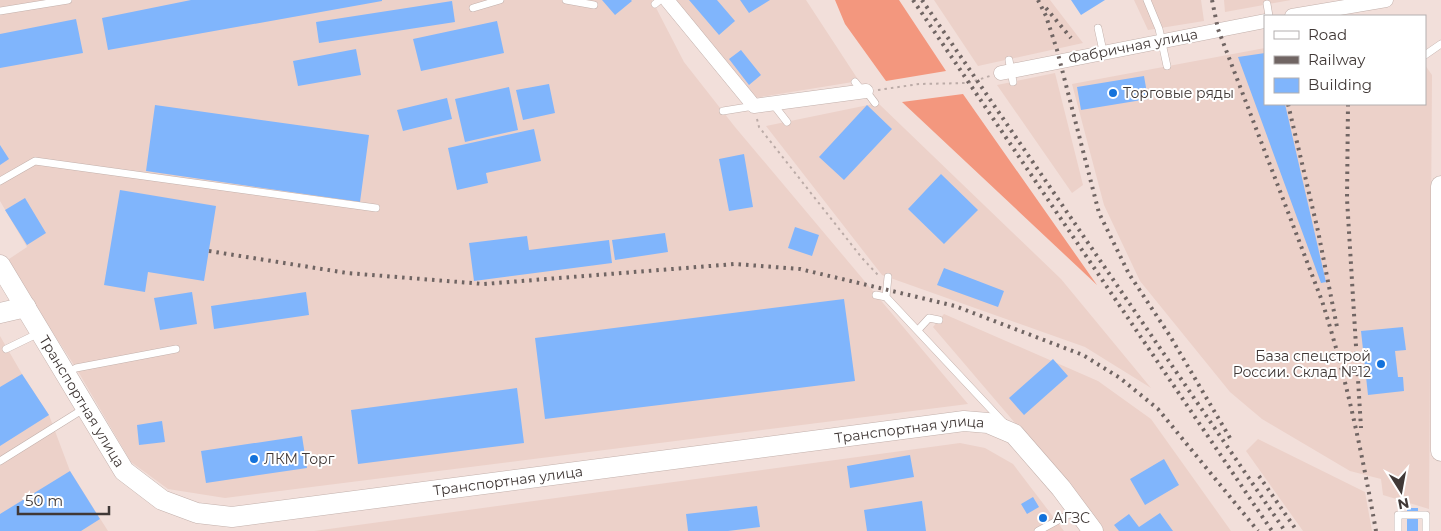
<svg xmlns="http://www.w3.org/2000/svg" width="1441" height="531" viewBox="0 0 1441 531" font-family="Montserrat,sans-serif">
  <rect width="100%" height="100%" fill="#f2dfda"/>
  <path fill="#ecd1c9" d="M0 0H652L684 62 735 127 968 404 225 498 168 489 131 462 76 368 6 261 27 247 0 201Z
    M674 0H806L859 81 755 98Z
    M934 0H1050L1083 43 978 66Z
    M1134 0H1201L1204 21 1148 30Z
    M1224 0H1291L1225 12Z
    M1265 48V104H1425V65L1432 75 1429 509 1383 495 1381 479 1350 471 1262 419 1230 392 1140 281 1104 205 1072 84Z
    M1055 73 1083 185 1072 193 997 85Z
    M878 103 1061 279 1151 388 1085 347 882 275 766 126Z
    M944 314 1098 381 1151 419 1231 531H1100L1045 458 933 327Z
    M0 336 22 374 49 415 70 471 108 531H0Z
    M1258 439 1365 492 1372 531H1303L1246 451Z
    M960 443 985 448 1013 464 1064 531H314Z"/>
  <path fill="#f3977e" d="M835 0H899L946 71 886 81 845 24Z
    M963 94 1097 285 902 102Z"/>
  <path fill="#80b5fc" d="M191 0H382V1L108 50 102 18Z
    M602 0H631L632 1 615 15Z
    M689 0H717L735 21 719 35Z
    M740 0H770L749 13Z
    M1071 0H1105L1081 15Z
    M452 1 455 22 319 43 316 22Z
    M76 19 83 53 0 68V34Z
    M497 21 504 53 421 71 413 39Z
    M356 49 361 75 298 86 293 61Z
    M741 50 761 75 749 85 729 59Z
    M1265 53V104H1285L1326 282 1321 283 1238 57Z
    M1144 76 1148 99 1081 110 1077 87Z
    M549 84 555 113 523 120 516 90Z
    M509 87 518 130 465 142 455 99Z
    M447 98 452 119 403 131 397 110Z
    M155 105 369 135 360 202 146 171Z
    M867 105 892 129 844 180 819 157Z
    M534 129 541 161 486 173 488 183 457 190 448 148Z
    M0 145 9 159 0 165Z
    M744 154 753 207 729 211 719 159Z
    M941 174 978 210 944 244 908 209Z
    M120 190 216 206 204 281 148 272 145 292 104 285Z
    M25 198 46 233 27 245 5 210Z
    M795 227 819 235 812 256 788 248Z
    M665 233 668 252 615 260 612 240Z
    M527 236 529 250 609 240 612 263 474 281 469 243Z
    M944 268 1004 291 998 307 937 285Z
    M192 292 197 324 160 330 154 298Z
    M306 292 309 315 214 329 211 306Z
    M844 299 855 381 545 419 535 338Z
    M1403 327 1406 350 1395 351 1398 377H1403L1404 391 1368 395 1361 331Z
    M1053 359 1068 376 1024 415 1009 398Z
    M22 374 49 415 0 446V387Z
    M517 388 524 443 358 464 351 410Z
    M162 421 165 442 139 445 137 425Z
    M302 436 307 468 206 483 201 451Z
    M910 455 914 477 850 488 847 466Z
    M1164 459 1179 485 1145 505 1130 479Z
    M70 471 100 519 81 531H0V514Z
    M1033 497 1039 507 1027 514 1021 504Z
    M922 501 926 531H867L864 510Z
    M757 506 760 527 728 531H688L686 514Z
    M1407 508H1418V531H1407Z
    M1160 513 1173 531H1119L1114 525 1129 514 1139 527Z"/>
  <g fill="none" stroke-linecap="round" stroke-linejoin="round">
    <g stroke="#c3b1ac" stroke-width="8">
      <path id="lane" d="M566 0 594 5
        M1147 0 1159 29 1167 66
        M655 4 660 0
        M1267 4 1269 16
        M473 8 500 0
        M0 11 68 0
        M1098 28 1103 51
        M1425 55 1441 44
        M1009 60 1013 82
        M855 82 863 92
        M866 91 875 103
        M773 104 787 122
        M723 111 754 106
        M0 181 35 161 376 208
        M876 295 886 297 1004 423
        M886 297 888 277
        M918 330 929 318 939 320
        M6 349 39 333
        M67 373 76 368 176 349
        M0 461 85 408
        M1038 531 1075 511
        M1398 531V515H1426V531"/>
    </g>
    <g stroke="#c3b1ac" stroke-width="15">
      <path id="street" d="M667 0 754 106 866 91
        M1292 16 1386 0
        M1001 73 1265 21"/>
    </g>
    <g stroke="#c3b1ac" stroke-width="21">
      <g id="secondary">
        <path d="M1441 186V451"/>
        <path id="s1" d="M0 265 124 471 162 500 197 513 232 517 964 421 988 423 1014 434 1061 488 1093 531"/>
        <path d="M0 313 26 307"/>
      </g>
    </g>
    <path stroke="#bbaba7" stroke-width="2" stroke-dasharray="2.5 4" stroke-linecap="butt" d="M878 90 919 84 968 83 990 76
      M757 119 759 127 862 258 878 275"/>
    <use href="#lane" stroke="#fff" stroke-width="7"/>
    <use href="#street" stroke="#fff" stroke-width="14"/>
    <use href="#secondary" stroke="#fff" stroke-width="20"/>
    <path stroke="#706563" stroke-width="4" stroke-dasharray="2.5 5" stroke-linecap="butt" d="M913 0 1272 531
      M922 0 1285 531
      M1038 0 1046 16 1057 50 1099 213 1129 274 1170 336 1230 438
      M1212 0 1218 29 1322 301C1346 376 1362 453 1376 531
      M1046 8 1071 38
      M1288 104 1318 231 1337 327
      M1348 104 1347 199 1361 428
      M209 251 347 273 484 284 735 264 800 269 955 306 1083 355 1120 378 1158 409 1258 531
      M1259 476 1297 531"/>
  </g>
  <g fill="#1372db" stroke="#fff" stroke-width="2">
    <circle cx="1113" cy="93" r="5"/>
    <circle cx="1381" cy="364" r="5"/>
    <circle cx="254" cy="459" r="5"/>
    <circle cx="1043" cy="518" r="5"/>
  </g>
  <g text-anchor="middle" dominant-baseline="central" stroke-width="4" stroke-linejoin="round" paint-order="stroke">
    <g font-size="14" fill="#403836" stroke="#fff">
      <text transform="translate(1133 46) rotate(-11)">Фабричная улица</text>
      <text stroke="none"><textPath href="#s1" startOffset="159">Транспортная улица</textPath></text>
      <text stroke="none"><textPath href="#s1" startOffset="1044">Транспортная улица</textPath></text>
      <text stroke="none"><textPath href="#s1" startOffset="639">Транспортная улица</textPath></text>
    </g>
    <g font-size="14" fill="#403836" stroke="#fff" text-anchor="start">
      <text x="1123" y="93">Торговые ряды</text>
      <text x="1371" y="356" text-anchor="end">База спецстрой<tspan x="1371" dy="16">России. Склад №12</tspan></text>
      <text x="264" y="459">ЛКМ Торг</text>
      <text x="1053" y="518">АГЗС</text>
    </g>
  </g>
  <rect x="1264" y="15" width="162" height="90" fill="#ffffff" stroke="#b3afaf"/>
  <rect x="1274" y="31" width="25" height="8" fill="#ffffff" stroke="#b3afaf"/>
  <text x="1308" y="40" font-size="15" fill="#403836">Road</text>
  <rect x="1274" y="56" width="25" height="8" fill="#706563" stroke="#b3afaf"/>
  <text x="1308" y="65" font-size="15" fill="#403836">Railway</text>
  <rect x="1274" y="78" width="25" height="15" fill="#80b5fc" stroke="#b3afaf"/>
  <text x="1308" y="90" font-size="15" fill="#403836">Building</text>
  <g transform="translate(1401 491) rotate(169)" stroke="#ffffff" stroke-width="4" paint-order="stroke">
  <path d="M0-4L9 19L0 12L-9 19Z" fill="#403836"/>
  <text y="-8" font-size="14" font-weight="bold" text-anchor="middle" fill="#403836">N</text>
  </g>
  <path d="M18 506v8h91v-8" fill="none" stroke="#403836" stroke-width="2.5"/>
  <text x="25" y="506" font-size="15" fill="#403836" stroke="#ffffff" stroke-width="4" paint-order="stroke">50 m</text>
</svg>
